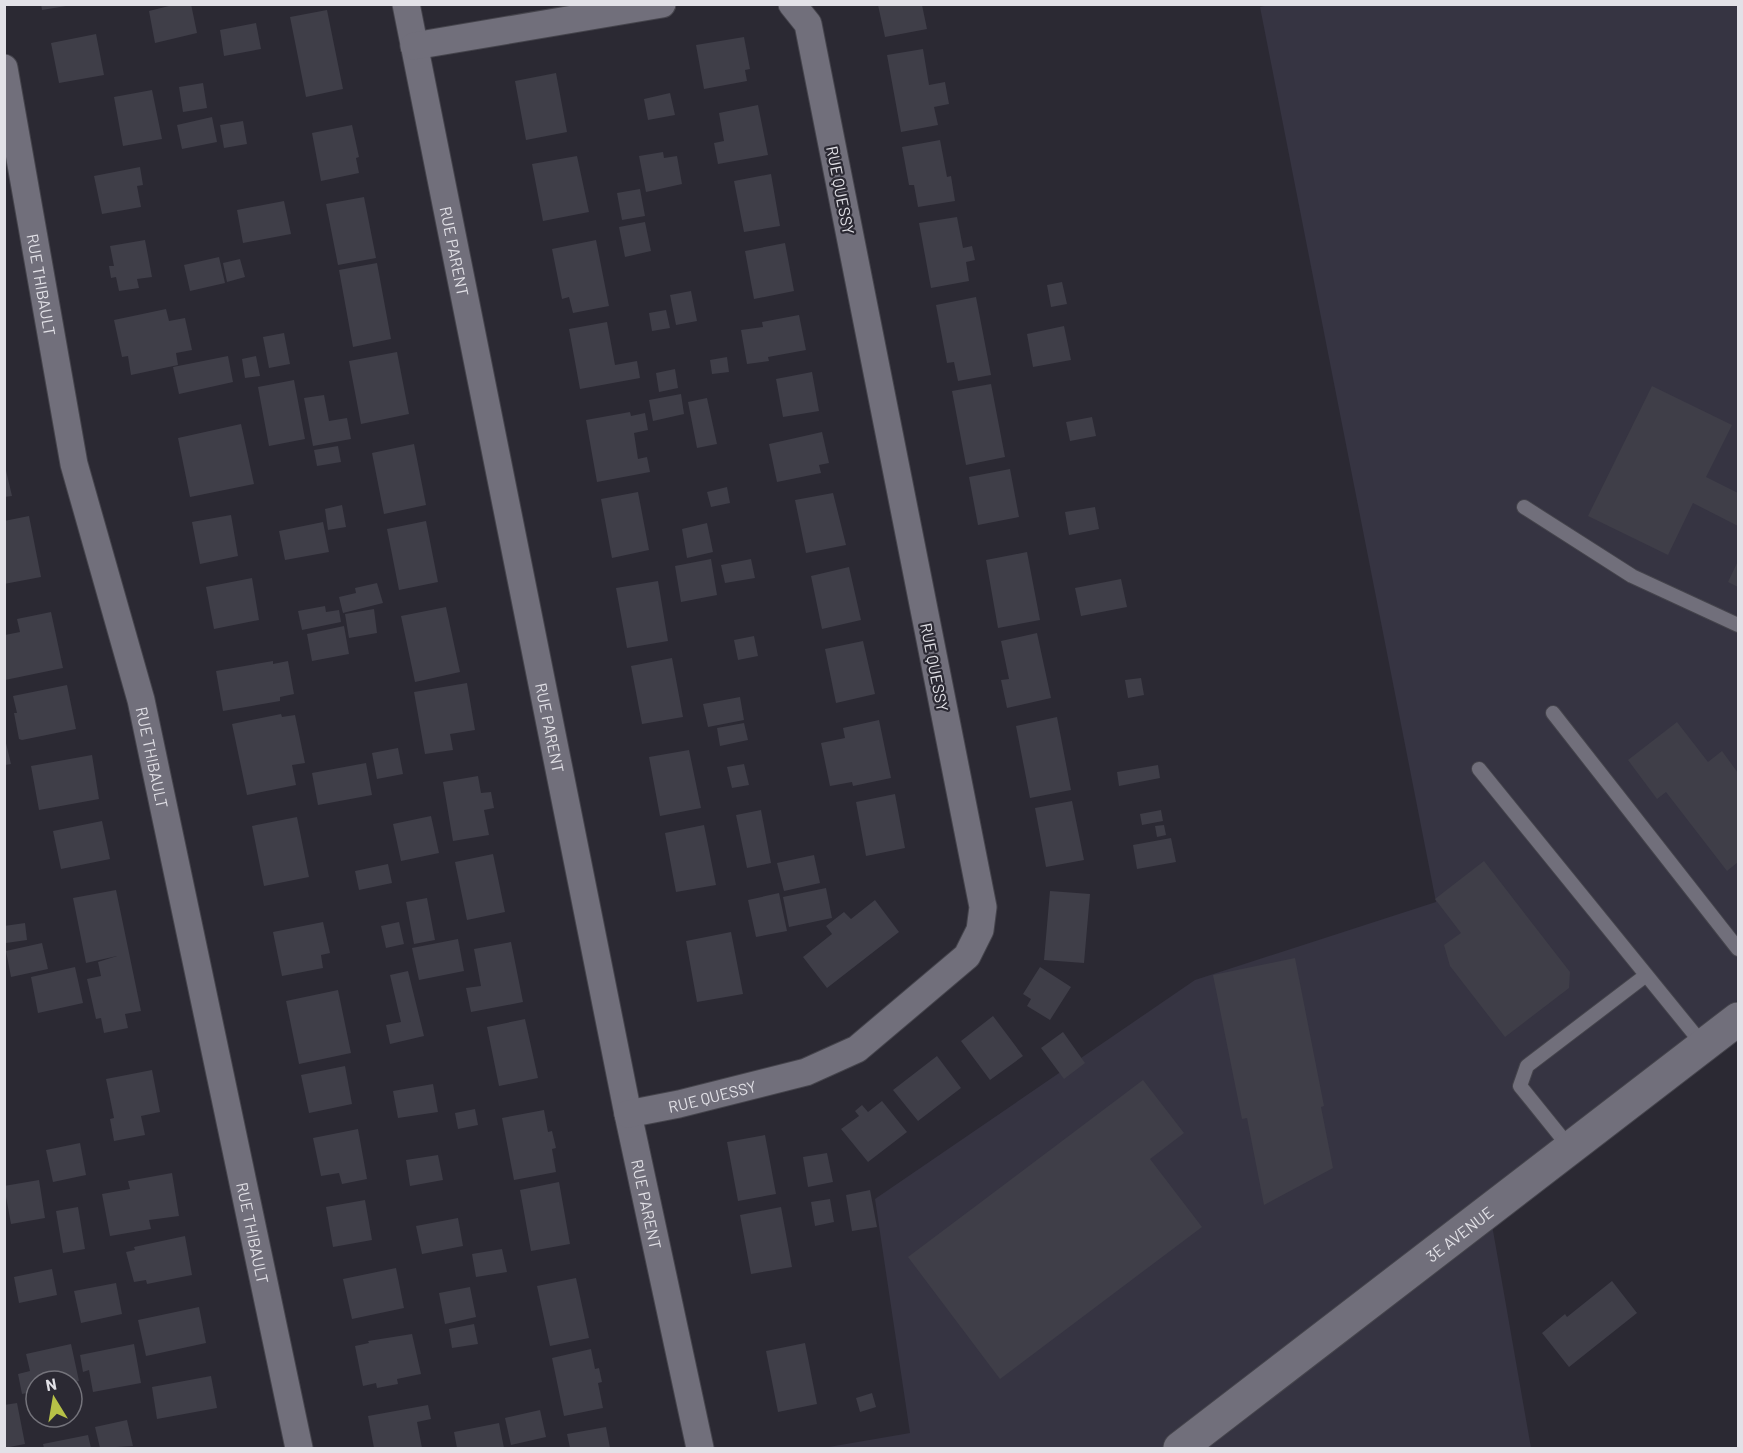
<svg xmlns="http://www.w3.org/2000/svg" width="1743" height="1453" viewBox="0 0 1743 1453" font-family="Barlow,sans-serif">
  <rect width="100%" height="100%" fill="#2b2933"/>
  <path fill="#363442" d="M1273 4 1738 5V1000L1488 1202 1531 1448H823L910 1433 875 1199 1195 980 1436 902 1260 7Z"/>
  <path fill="#3f3e48" d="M41 4H66V6L42 10Z
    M177 4H191L197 33 155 43 149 11Z
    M878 5H922L927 29 885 37Z
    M327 10 343 89 306 97 290 17Z
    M256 23 261 49 224 56 220 30Z
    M96 34 104 75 59 83 51 43Z
    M744 37 750 69 745 70 747 81 704 89 696 45Z
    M923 49 929 85 945 82 949 104 934 107 938 125 901 132 887 55Z
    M556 73 567 132 526 140 515 81Z
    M203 83 207 108 183 112 179 87Z
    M152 90 162 139 123 146 114 97Z
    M670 93 675 115 648 120 644 99Z
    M758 105 768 155 718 164 714 143 724 141 719 113Z
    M212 117 217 142 182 149 177 125Z
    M243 121 247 144 224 148 220 125Z
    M352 125 359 157 356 158 359 173 321 181 312 133Z
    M940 140 947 177 951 176 955 201 918 207 914 185H909L902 147Z
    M663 152 664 158 677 156 682 184 646 192 639 156Z
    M577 156 589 212 543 221 532 164Z
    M140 167 143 185 137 186 141 207 102 214 94 176Z
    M771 174 780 226 744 232 734 181Z
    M640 189 645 216 622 220 617 193Z
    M364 197 376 258 338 265 326 204Z
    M284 201 291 234 243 243 237 210Z
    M957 217 963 248 972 246 975 260 966 262 969 281 931 288 919 223Z
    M645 222 651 251 625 257 619 227Z
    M145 240 152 277 137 279 139 288 119 291 116 277 111 278 109 266H114L110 246Z
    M596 240 609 306 573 313 569 297 562 299 552 249Z
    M785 243 794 291 754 299 745 251Z
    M219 257 225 283 190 291 184 265Z
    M240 259 245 277 227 282 223 263Z
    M377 263 391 339 353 347 339 270Z
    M1062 282 1067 304 1051 307 1047 285Z
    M691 291 697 321 676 325 670 295Z
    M976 297 991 375 958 381 954 362 947 363 936 305Z
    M166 309 169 321 185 318 192 350 176 353 178 365 131 375 128 356 122 357 114 320Z
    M666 310 670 328 652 331 649 313Z
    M799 315 806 350 768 357 769 361 747 364 741 330 763 327 762 322Z
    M607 322 615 365 637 361 640 378 580 389 569 329Z
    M1064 326 1071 360 1033 367 1027 334Z
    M284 333 290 364 269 368 263 337Z
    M397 352 409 414 361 424 349 361Z
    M228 356 233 382 179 394 173 367Z
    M256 356 260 376 245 378 242 359Z
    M727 357 729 372 712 374 710 360Z
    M675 369 678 388 659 392 656 373Z
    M812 372 819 411 783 417 776 379Z
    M294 380 305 439 269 446 258 387Z
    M991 384 1005 457 966 465 952 391Z
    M1652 386 1732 425 1706 477 1738 493V526L1693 503 1668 555 1588 516Z
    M681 394 684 414 653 421 649 400Z
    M324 395 329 421 347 418 351 439 313 446 304 398Z
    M707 398 717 444 697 448 688 402Z
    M630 412 631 416 645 413 648 430 634 433 638 459 647 457 650 472 597 482 586 420Z
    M1092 417 1096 436 1070 441 1066 422Z
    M241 424 254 484 190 497 178 438Z
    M822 432 829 463 819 465 821 473 777 482 769 444Z
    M414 444 426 505 384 514 372 453Z
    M338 446 341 462 317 466 314 450Z
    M4 462 12 496 4 497Z
    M1010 469 1019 517 978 525 969 477Z
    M727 487 730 503 711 507 707 492Z
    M638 492 649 550 612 558 601 499Z
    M833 493 846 545 806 553 795 500Z
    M342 505 346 527 328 530 325 509Z
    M1095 507 1099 529 1069 535 1065 512Z
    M231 515 238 556 200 564 192 522Z
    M29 516 41 577 4 584V521Z
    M426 521 438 582 399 590 387 529Z
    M323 522 329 552 285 560 279 531Z
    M707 523 713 552 687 558 682 529Z
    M1027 552 1040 620 998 628 986 560Z
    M711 559 717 595 681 602 675 566Z
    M751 559 755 578 725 583 721 565Z
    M1738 561V587L1728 582Z
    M849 567 861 620 822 629 811 576Z
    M252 578 259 620 214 629 206 587Z
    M1121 579 1127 607 1081 616 1075 588Z
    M658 581 668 641 627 648 616 588Z
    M377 583 383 603 343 613 339 597 356 593 355 588Z
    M325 606 326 612 339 610 341 622 302 630 298 611Z
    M446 607 460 672 415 682 401 616Z
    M374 609 377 633 349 638 345 614Z
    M51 612 63 668 5 680V635L20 632 17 619Z
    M344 626 349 654 312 661 307 634Z
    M1037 633 1051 698 1007 708 1001 680 1009 679 1001 641Z
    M754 636 758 656 738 660 734 640Z
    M863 641 875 694 836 703 825 649Z
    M672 658 683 717 642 724 631 666Z
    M273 661V664L288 661 294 694 280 697V701L223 711 216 671Z
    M1141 678 1144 695 1128 698 1125 680Z
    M467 683 475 730 450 734 453 750 425 754 414 692Z
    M67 685 76 729 22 740 19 739 14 713H17L13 696Z
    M740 697 744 720 708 727 703 704Z
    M281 714 282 717 295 715 305 763 292 765 296 785 247 795 232 724Z
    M1057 717 1071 790 1030 798 1016 726Z
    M879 720 891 778 853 786 852 782 830 786 821 743 845 738 843 728Z
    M1677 722 1708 762 1722 751 1738 773V862L1727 871 1666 792 1657 799 1628 760Z
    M744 723 748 740 720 746 717 728Z
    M5 739 11 764 5 765Z
    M398 748 403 774 377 779 372 753Z
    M689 750 701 808 660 816 649 757Z
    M92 755 99 799 39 810 31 766Z
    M366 763 372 795 318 805 312 773Z
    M744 764 749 785 732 788 727 767Z
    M1158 765 1160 778 1119 786 1117 772Z
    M478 776 481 793 491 792 494 808 484 810 489 835 453 841 443 782Z
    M895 794 905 848 866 856 856 802Z
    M1072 801 1084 860 1046 867 1035 808Z
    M761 810 771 863 747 868 736 815Z
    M1161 810 1163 821 1142 825 1140 814Z
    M431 816 439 853 401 861 393 824Z
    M297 817 309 877 264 886 252 826Z
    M102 821 110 859 61 869 53 831Z
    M704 825 716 885 676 892 665 833Z
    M1164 825 1166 835 1157 837 1155 826Z
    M1171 838 1176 862 1137 869 1133 845Z
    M493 854 505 912 467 920 455 862Z
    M814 855 820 883 784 891 777 863Z
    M1484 861 1570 972 1569 988 1505 1037 1450 966 1444 945 1461 933 1435 899Z
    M388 864 392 883 359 890 355 871Z
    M826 888 832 918 789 927 783 897Z
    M116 890 141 1011 125 1014 128 1028 104 1033 101 1018 96 1019 87 979 101 976 98 962 117 956 86 963 73 898Z
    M1050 891 1090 894 1084 963 1044 960Z
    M779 893 787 931 756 937 748 900Z
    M427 898 435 940 414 944 406 902Z
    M875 900 899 932 827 988 803 957 832 934 826 926 844 912 851 919Z
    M323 922 330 953 321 955 323 968 282 976 273 932Z
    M399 922 404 944 386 948 381 926Z
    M25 923 27 940 6 943 4 926Z
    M731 932 743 994 697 1002 686 941Z
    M458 939 464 971 419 980 412 948Z
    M511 942 523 1002 471 1012 466 988 481 986 474 949Z
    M42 943 48 969 11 977 6 951Z
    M1295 958 1324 1106 1321 1107 1333 1168 1264 1205 1247 1118 1242 1119 1213 975Z
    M75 967 83 1003 38 1013 31 977Z
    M1040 967 1071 987 1050 1020 1027 1006 1031 999 1023 994Z
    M408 971 424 1036 390 1044 386 1025 401 1022 390 975Z
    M338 990 351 1053 299 1064 286 1001Z
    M993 1016 1023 1056 990 1080 961 1041Z
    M525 1019 538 1078 499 1086 487 1027Z
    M1063 1032 1085 1063 1064 1079 1041 1048Z
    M937 1056 961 1088 918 1121 893 1090Z
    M345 1066 352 1104 309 1113 301 1075Z
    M152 1070 160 1112 141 1116 145 1135 114 1141 110 1119 114 1118 106 1079Z
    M1143 1080 1184 1133 1150 1159 1202 1227 1000 1379 908 1257Z
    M433 1084 438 1112 398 1118 393 1091Z
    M882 1101 907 1132 868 1162 841 1129 859 1116 855 1111 862 1105 868 1112Z
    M475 1109 478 1125 458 1129 455 1113Z
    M544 1110 548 1132 552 1131 556 1148 552 1149 556 1172 514 1180 502 1118Z
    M358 1129 367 1179 342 1184 339 1173 321 1176 313 1138Z
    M765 1135 776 1194 738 1201 727 1142Z
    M80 1143 86 1175 53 1182 46 1150Z
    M827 1153 833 1182 808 1187 803 1157Z
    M438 1155 443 1180 410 1186 406 1160Z
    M172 1173 179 1216 149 1220 151 1229 110 1236 102 1194 130 1189 128 1181Z
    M39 1180 45 1218 11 1224 4 1186Z
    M559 1182 570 1244 531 1251 520 1190Z
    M870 1190 877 1227 852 1231 846 1195Z
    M830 1199 834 1222 815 1226 811 1202Z
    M365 1200 372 1240 333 1247 326 1207Z
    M78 1207 85 1249 63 1253 56 1211Z
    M781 1207 792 1267 751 1274 740 1215Z
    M458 1218 463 1246 422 1254 416 1226Z
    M185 1236 192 1275 147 1284 146 1280 134 1282 126 1252 135 1250 134 1247Z
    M502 1249 507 1272 476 1277 472 1254Z
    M396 1268 404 1308 352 1319 343 1279Z
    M52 1269 57 1295 19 1303 14 1277Z
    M576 1278 589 1338 550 1346 537 1286Z
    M1612 1281 1637 1313 1569 1367 1542 1333 1565 1314 1567 1317Z
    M116 1283 122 1314 81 1323 74 1291Z
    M470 1287 476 1317 445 1324 439 1293Z
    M199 1307 206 1343 146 1356 138 1320Z
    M474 1324 478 1344 452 1348 449 1329Z
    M412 1334 421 1374 397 1379 398 1384 377 1388 376 1383 363 1386 355 1346 369 1343 368 1341Z
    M805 1343 817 1404 778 1412 766 1351Z
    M71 1344 79 1381 72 1383V1381H36V1391L22 1394 18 1374 30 1371 26 1354Z
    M134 1344 141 1383 93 1392 89 1370 83 1372 80 1355Z
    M591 1349 595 1369 599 1368 602 1382 598 1383 603 1408 564 1416 552 1358Z
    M211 1376 217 1408 157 1419 152 1387Z
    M872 1393 876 1407 860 1412 856 1398Z
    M17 1403 25 1444 4 1448V1405Z
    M428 1405 431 1419 417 1422 422 1448H374L368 1416Z
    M540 1410 546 1437 511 1445 505 1418Z
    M127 1420 133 1446 100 1448 95 1427Z
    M499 1423 504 1448H457L454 1432Z
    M606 1427 610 1448H570L567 1434Z
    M88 1435 91 1448H44L43 1444Z"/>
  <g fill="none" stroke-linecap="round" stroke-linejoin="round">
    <g stroke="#45444c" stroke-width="16">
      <path id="lane" d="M1524 507 1632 576 1738 625
        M1553 713 1738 949
        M1479 769 1704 1046
        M1570 1148 1520 1086 1527 1066 1645 976"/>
    </g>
    <g stroke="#45444c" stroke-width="29">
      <g id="street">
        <path id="s1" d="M406 4 628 1114 700 1448"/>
        <path d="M414 46 662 4"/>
        <path id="s2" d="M4 68 74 464 141 700 299 1448"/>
        <path id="s3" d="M628 1114 679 1104 806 1072 857 1049 967 956 980 930 983 907 808 24 792 4"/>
      </g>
    </g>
    <g stroke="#45444c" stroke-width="35">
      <g id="secondary">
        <path id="s4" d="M1180 1448 1738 1019"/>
      </g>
    </g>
    <use href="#lane" stroke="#716f7b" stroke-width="14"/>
    <use href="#street" stroke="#716f7b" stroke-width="27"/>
    <use href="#secondary" stroke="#716f7b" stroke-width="33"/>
  </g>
  <g text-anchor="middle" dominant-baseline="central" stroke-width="4.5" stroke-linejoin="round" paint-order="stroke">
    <g font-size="16" fill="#e2e1e7" stroke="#2b2933">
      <text transform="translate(841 190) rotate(79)">RUE QUESSY</text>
      <text stroke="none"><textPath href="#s1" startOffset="252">RUE PARENT</textPath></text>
      <text stroke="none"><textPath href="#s2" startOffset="220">RUE THIBAULT</textPath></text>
      <text transform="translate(935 667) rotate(79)">RUE QUESSY</text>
      <text stroke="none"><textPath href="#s1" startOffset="738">RUE PARENT</textPath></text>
      <text stroke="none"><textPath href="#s2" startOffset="706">RUE THIBAULT</textPath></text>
      <text stroke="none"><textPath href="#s3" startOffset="86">RUE QUESSY</textPath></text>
      <text stroke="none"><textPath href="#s1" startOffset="1224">RUE PARENT</textPath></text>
      <text stroke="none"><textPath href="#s2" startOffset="1192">RUE THIBAULT</textPath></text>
      <text stroke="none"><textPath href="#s4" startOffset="352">3E AVENUE</textPath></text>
    </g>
  </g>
  <rect width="1743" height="1453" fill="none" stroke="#e2e1e7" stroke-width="12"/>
  <g transform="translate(54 1399) rotate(349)"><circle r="28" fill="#2b2933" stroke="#74737b" stroke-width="1.5"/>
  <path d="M0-4.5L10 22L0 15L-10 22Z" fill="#b7c147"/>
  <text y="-9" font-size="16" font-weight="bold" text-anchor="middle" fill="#e2e1e7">N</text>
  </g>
</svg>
